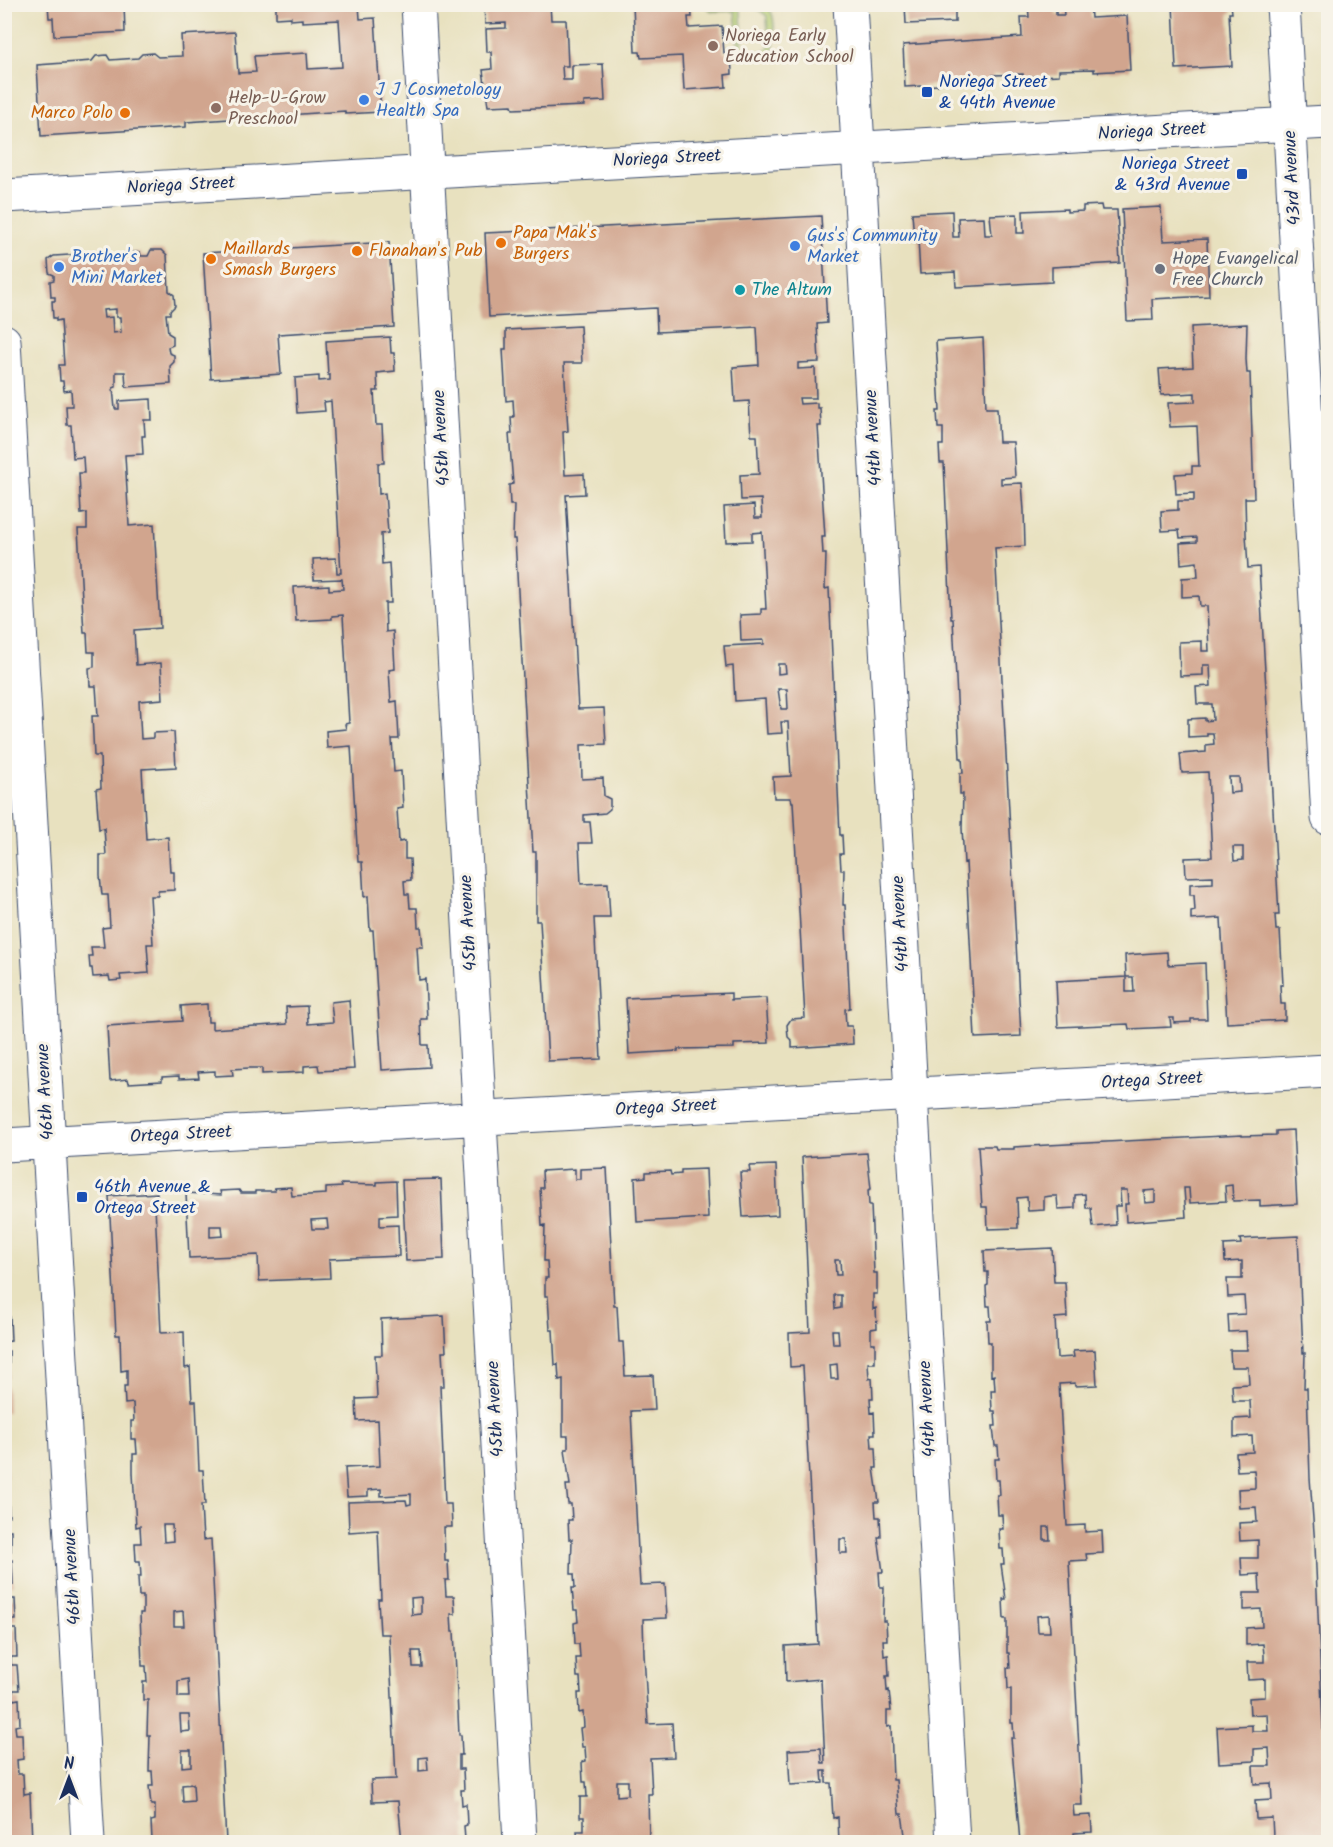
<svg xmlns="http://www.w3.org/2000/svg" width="1333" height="1847" viewBox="0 0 1333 1847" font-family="Kalam,sans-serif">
  <rect width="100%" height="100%" fill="#f7f3e8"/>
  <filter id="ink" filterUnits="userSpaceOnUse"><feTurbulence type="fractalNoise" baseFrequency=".0167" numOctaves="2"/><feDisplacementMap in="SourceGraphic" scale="12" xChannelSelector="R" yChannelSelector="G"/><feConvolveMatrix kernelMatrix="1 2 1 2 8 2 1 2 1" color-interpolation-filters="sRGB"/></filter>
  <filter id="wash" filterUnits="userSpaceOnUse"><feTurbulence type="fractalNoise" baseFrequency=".008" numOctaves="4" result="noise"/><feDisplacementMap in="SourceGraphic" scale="24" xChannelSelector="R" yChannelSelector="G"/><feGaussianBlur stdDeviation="1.35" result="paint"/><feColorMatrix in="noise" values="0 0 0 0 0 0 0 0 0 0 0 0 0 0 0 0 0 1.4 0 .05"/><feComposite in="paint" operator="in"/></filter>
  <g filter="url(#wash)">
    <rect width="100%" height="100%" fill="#e8e1bf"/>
    <path fill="#bcd377" stroke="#6c816a" stroke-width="1.5" d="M705 5 733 6 739 8 741 14 743 52 745 53 764 52 769 48 767 16 758 9 756 5H781L762 6C766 7 768 8 771 12 775 18 775 46 772 53 764 59 748 59 740 56L735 11C725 9 711 16 705 5Z"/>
    <g id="blocks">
      <path fill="#d1a58e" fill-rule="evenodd" d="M48 4H124L125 32 54 36 53 18H49Z
        M484 4H550L551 20H566L568 66H562L563 80H572V65L603 64 605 101 584 102V106L513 109 512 105 488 106 483 70 492 69 491 52H487L486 29 506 28V23L485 24Z
        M633 4H691L692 17H688L689 28 722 26 724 53H731L732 74 725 75 726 87 684 90 682 56 641 58 640 52H635Z
        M905 4H972V10L955 11V22L906 24Z
        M1028 4H1056V15H1064L1063 4H1090L1091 18 1127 16 1130 70 1094 72V69L1059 70V75L1023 77V74L993 75 994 79 938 82V85L905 87 903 45 1022 37 1021 17H1029Z
        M1173 4H1231L1232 13H1229L1232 66 1176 69Z
        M276 5H359L360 19 375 18 381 112 345 114V111L186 122V127L41 136 37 65 92 61 96 56 107 55 110 60 138 58 142 54 153 53 158 57 182 56 181 35 235 32 238 73 256 72 254 56 272 55 307 53 308 69 342 67 339 20 302 22V19L291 20V17L276 18Z
        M1101 205 1102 210H1117L1120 263 1052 267V282L956 287 955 272 920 274 918 239H914L912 213 952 211 953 237H959L958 218 984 217 985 235H992L990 215 1017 214V233H1024L1023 211 1067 209V212L1083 211V206Z
        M1161 207 1163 241 1207 239 1209 296 1152 299 1153 320 1127 321 1122 209Z
        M821 216 827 323 817 324 819 362 798 363V369L815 368 816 398H799L800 404 817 403V408H820L821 426H818L825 537H822L823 554H826L825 589 829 588 840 835H842L843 854H840L841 870H844L843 905H845L850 1008 845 1009 846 1026H852L853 1044 792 1048V1041L788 1037 787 1025 791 1019 805 1018 793 802H792L791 798H774L773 777 791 776 788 722H781L782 733 767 734 765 699 735 701 733 666 726 667 724 646 764 644V640L741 641 740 615 761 614V609H766L762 532 752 533V541L726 542 724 507 754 505 755 518H762L761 499 741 500 740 475 759 474 757 436H751L749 401 735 402 733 367 759 365 757 327 657 332 656 308 489 317 485 233ZM778 664H785L786 673 778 674ZM778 689H787L788 709H781Z
        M389 242 394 327 278 334 281 374 211 379 203 253 238 251 239 254 273 252V249Z
        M151 250H162L167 255 169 291 174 295 175 306 170 311V314H166L168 333 173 336V345L168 347 169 353 174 355V362L170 366 171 384 126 387 125 372H116V387L113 388 115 409H119V401L151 399 152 420H144L145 436H142L143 454 125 455 129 526 154 524 160 628 134 630 136 665 161 663 163 699 139 701 141 739 153 738V733L174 732 176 767 142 769 146 839 168 837 170 872H174V890L158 891V896H150L153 944H147L149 973 120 975 121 980 110 981 109 976 93 977 92 968H90L89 956H92L91 947H104L102 928 110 927 108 895H102L100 876V855H106L104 828 99 829 96 789 101 788 100 756H94L92 716H98L96 686H90L89 668 94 667V652H88L87 633H84L78 529H87V513L81 514 79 473H84L83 457 73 458 71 425H67L66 406H72L71 390 64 391 63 381H60L59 365H64L61 320 56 321V318H53L52 301H55V297H51L50 281 54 280V275L49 273 48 260 54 256 85 254 86 259H94V254L110 253 111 258 124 257V253L140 252 141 256H148ZM116 309V317H120L121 332 113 333 112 317 104 318 103 310Z
        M1247 324 1246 359 1247 373H1250L1254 498H1245L1246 534 1248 568 1259 567 1277 880 1279 915H1275L1276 930H1280L1283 985H1280L1281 1004H1285V1020L1227 1023 1221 918 1191 920V912L1195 911 1194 895H1190V884L1213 883V876L1186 877 1185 858 1212 857 1208 772 1182 773 1180 754 1206 752V745L1214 744 1213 733H1207V736L1188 737V719L1205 718V721L1213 720 1212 704H1197L1196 687 1211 686 1210 665H1203V675L1180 676 1179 642 1202 641V651H1209L1207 606H1200L1199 596 1182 597V578L1198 577 1197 562 1181 564 1180 543 1197 542V537L1180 538 1179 530 1162 531 1161 511 1178 510V501H1194V493L1176 494 1175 474 1192 473V466H1199L1197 426 1170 427 1168 403 1195 402V393L1161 395 1159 369 1193 367 1191 327ZM1229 777H1239L1240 792 1230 793ZM1233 847H1243V860L1234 861Z
        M580 326 582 363H564L568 431 563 432 565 475 584 474 585 494 566 495 578 709 604 708 606 744 581 745 582 779 603 778 604 796 610 799V809L605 813 584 815V822H590L592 843H579L581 884 608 883 610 918H594L601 1059 548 1061 540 921H536V852H533L515 539H513L514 505H510L509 485 513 484 509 434H512L511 417H514L513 400 506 401 503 349H506V330Z
        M390 337 391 353H394L395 371 377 373 378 391H374L376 425H382L384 463H378L379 494 385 493 388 533 381 534 382 564 389 563 390 581 391 603H385L386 632 393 631 395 669 389 670 391 702 397 701 399 739H392L394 772 401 771 403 808 397 809 399 842 405 841V859H410L411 880 404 881 405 894H409L410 908H417L418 927H421L423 947H417L419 980 425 979 427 1019H421L422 1045H428L429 1067 382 1070 373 930H370L368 896 364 897 362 862H358L351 746 327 748 326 731 346 729 345 724 349 723 343 615 332 616V619L296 621 294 587 329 585V590L343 589 342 579 314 580 313 559 336 558 337 573H341L331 401 324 402 325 411 297 413 295 378 319 376V381L330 380V375H328L326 341Z
        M983 338 986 408H997L999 442H1013L1015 477 1001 478V484L1022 483 1024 511 1025 546 995 548 1021 1036 975 1038 966 862 964 863 962 828 963 794H960V773H963L962 758H960L953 619H951L944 463H940L939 445H943V428H938L937 411H940L936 341Z
        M1167 952 1168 965 1205 963 1207 1019H1191V1022L1174 1023V1018H1170L1171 1027 1129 1029 1128 1024 1058 1027 1056 981 1126 977 1125 955ZM1126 977H1133L1134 992H1126Z
        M731 993V1000L766 998 769 1043 734 1044V1048L678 1049V1051L629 1054 626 998Z
        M349 1000 354 1069 319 1071 318 1065 304 1066V1072L262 1074V1068H249L232 1069 233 1075 215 1076V1071L198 1072 199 1078 179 1079V1076L162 1077V1081L129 1083 128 1079 110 1081 107 1026 182 1021 181 1006 207 1004 208 1022H212V1029L287 1024 286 1007 307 1006 308 1024 333 1022 331 1002Z
        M1293 1130 1297 1204 1260 1206V1200L1233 1201 1232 1185 1225 1186 1226 1201 1190 1203 1189 1188H1184L1186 1217 1126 1222 1125 1204H1128L1127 1190H1120L1121 1206H1115L1116 1225 1093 1227 1091 1208H1086L1085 1194 1075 1195V1208L1058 1209 1057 1196H1051L1044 1197V1210L1028 1211 1027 1197 1017 1198 1018 1228 988 1229 987 1207H982L978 1146H995L996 1149H1014V1147L1048 1145 1242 1135V1136L1276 1135V1131ZM1155 1190V1202L1145 1203 1144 1191Z
        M867 1153 871 1189 868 1190 869 1205H871L874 1273H877V1294H873V1309L876 1308 877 1328 871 1329V1343H875V1363H868L869 1379 872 1378 873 1398H870L871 1413 874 1412 875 1434H871L872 1448H876L877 1468H874L879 1502H875L876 1517H880L881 1537H878L883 1572H879L880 1587H884L883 1621H886L887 1640H883L884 1656 888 1655 889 1676H886L887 1691 889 1690 891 1711H887V1727L891 1726 893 1780H896L899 1814H902L906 1842H839L838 1817 833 1818 831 1783H826V1771H822L823 1783 790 1785 788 1750 821 1748 822 1763H825L821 1679 786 1682 785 1646 818 1644 803 1366 790 1367 789 1333 810 1332 802 1157ZM835 1260H840L841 1275H836ZM834 1295H841V1308L835 1309ZM832 1330H838L839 1344H833ZM837 1364 838 1379H831L830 1365ZM840 1539H846L847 1553H840Z
        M776 1165 778 1215 743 1217 740 1172H750L749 1166Z
        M607 1168 614 1306H617L619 1342H623L625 1376 653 1375 655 1410 631 1411 638 1551 640 1585 665 1584 667 1618 643 1619 644 1654 648 1724 672 1723 674 1757 650 1758 652 1794H648L649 1842H578L577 1831H584V1817H580V1797H587L586 1782H583L582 1762 586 1761 585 1747H582L580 1728 584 1727 583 1712 579 1713 578 1693H581L580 1677H577L576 1658H580L579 1644H575L574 1623 578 1622 577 1610H574L572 1588H575L574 1574H571L572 1539H569L568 1520H572L571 1504H568L566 1485H570L565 1449H568V1436H563V1379L559 1380 558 1364 555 1365 553 1330H550L548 1296H545V1278H548L547 1261H544L545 1225 542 1226 540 1188H543L542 1171 575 1169V1179H580V1169ZM617 1781H628V1795L617 1796Z
        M706 1169 708 1218 637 1222 635 1178 646 1177V1172L670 1171 671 1175 681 1174V1170Z
        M441 1179 444 1259 406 1261 402 1180Z
        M396 1181 397 1215 380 1216V1226L398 1225 399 1256 329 1259 330 1278 259 1281 258 1255 189 1258 186 1193 221 1195 220 1191 239 1190 241 1193H255V1191H275L274 1188 291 1187 292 1196 326 1194V1188L342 1187 341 1184 377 1185V1182ZM327 1219 328 1229H312L311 1220ZM210 1226H222L223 1236 210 1237Z
        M157 1193V1206H155L161 1333 184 1332 185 1368 190 1367 192 1401H196L199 1470H203L205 1505H201L203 1540 211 1539 226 1842H156V1840H152L151 1821 155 1820V1805H151L149 1786H153L152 1771H149L150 1735H147L148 1700H143V1682H147L146 1666H142L140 1613H143V1596H139L138 1577H141L140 1561H136L135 1543H141L140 1526 136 1527 133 1473V1454H137L136 1439H131V1421H134L133 1403 125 1404 124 1386H127V1370L121 1371 120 1335H116L109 1196ZM163 1525H172L173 1541 164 1542ZM183 1611 184 1626H174V1612ZM188 1679 189 1697H178V1681ZM180 1715H189L190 1731 181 1732ZM182 1750H191V1766L182 1767ZM193 1784 194 1801 183 1802 182 1785Z
        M1298 1236 1303 1353H1305L1304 1388H1307L1310 1478 1315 1546 1328 1842H1257V1837L1273 1836 1272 1818 1256 1819 1255 1801 1272 1800 1271 1783 1254 1784 1253 1766H1270L1269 1748 1254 1749V1761L1219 1763 1217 1727 1252 1725V1731H1268L1267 1714 1250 1715 1249 1698 1265 1697V1679L1248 1680 1247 1662H1264V1655L1263 1644 1246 1645V1628L1262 1627 1261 1609 1244 1610V1593H1260L1259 1574 1242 1575 1241 1558H1258V1540L1240 1541 1239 1523 1257 1522 1256 1507 1239 1508 1238 1489 1255 1488V1480L1254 1470 1237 1471 1236 1453 1253 1452 1252 1436 1234 1437V1419L1251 1418 1250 1401H1233L1232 1385 1249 1384 1248 1367H1231L1230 1350H1247L1246 1331 1229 1332 1228 1315 1245 1314V1309L1244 1296 1228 1297 1227 1279H1242V1261L1225 1262 1224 1245 1241 1244 1240 1239Z
        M4 1247H7L8 1273H4Z
        M1052 1248 1054 1282H1065L1067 1317 1055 1318 1057 1358 1074 1357 1073 1351 1095 1350 1097 1385 1075 1386V1383L1059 1384 1067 1526 1085 1525V1532L1102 1531 1103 1553 1086 1554 1087 1560 1069 1561 1082 1805H1073L1074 1816 1091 1815 1092 1832 1074 1833V1842H1020L1011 1738H1014L1013 1723H1011V1689H1008L1007 1668H1010L1009 1653H1007V1619H1004L1003 1599H1006L1001 1564H1004L1003 1549H1000L999 1529H1003L1002 1515H998L997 1495H1000L999 1480H996L995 1459H999L998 1446H995L993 1426H996L995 1411H992L991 1390H995L994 1375 991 1376V1342H988L987 1321H991L990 1306H987L986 1286 988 1285V1272H985L984 1251ZM1044 1527H1049L1050 1540H1044ZM1049 1615 1050 1632H1038L1037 1616Z
        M4 1283H8L9 1307H4Z
        M444 1316 446 1352H442L444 1386H440L445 1504H451L452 1527H444L445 1561H448L449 1580H445L446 1596H454L455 1614H451L452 1631H454L459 1735H461L462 1755H459V1769H463L464 1790H461L462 1805 466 1804 467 1825 464 1826 465 1840H468V1842H402L398 1801 372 1802 371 1780 396 1779 389 1634H380L378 1599H381L378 1530 349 1532 348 1502 406 1500 407 1505 411 1504V1494L381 1496V1489L368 1490V1496L347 1497 345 1468 380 1466 378 1420 357 1421 356 1399 377 1398 375 1355H382L381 1319ZM421 1597V1614L412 1615 411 1598ZM412 1651H421L422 1667H413ZM427 1757 428 1770 419 1771V1758Z
        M4 1317H10L11 1341 4 1342Z
        M4 1351H9V1377H4Z
        M4 1387H7L8 1412H4Z
        M4 1462H6L7 1481 4 1482Z
        M4 1495H8L9 1516H4Z
        M4 1530H11V1551H4Z
        M4 1560H12L13 1585 7 1586 8 1599H15L16 1620H9L10 1629H16L17 1657H11V1665H17L19 1690H13V1700L19 1699 20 1725 15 1726 16 1734H22L23 1759 17 1760 18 1774H23L24 1794 30 1793 32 1842H4Z"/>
    </g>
  </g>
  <g filter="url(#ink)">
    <use href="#blocks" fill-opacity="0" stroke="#3a4a6d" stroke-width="1.5"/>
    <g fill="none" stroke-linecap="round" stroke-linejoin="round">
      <g stroke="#3a4a6d" stroke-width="35">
        <path id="minor" d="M418 4 520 1842
          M850 4 953 1842
          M1283 4 1328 818
          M4 196 1328 122
          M4 341 88 1842
          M4 1145 1328 1071"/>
      </g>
      <use href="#minor" stroke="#fff" stroke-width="33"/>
    </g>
  </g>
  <g fill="#8d6e63" stroke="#f7f3e8" stroke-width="2">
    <circle cx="713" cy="46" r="6"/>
    <circle cx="216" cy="108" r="6"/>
  </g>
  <g fill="#1a4fb4" stroke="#f7f3e8" stroke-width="2">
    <rect x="921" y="86" width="12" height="12" rx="3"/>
    <rect x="1236" y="168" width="12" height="12" rx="3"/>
    <rect x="76" y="1191" width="12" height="12" rx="3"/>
  </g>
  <g fill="#3f7fe0" stroke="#f7f3e8" stroke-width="2">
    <circle cx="364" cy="100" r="6"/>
    <circle cx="795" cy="246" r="6"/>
    <circle cx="59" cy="267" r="6"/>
  </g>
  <g fill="#e8710a" stroke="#f7f3e8" stroke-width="2">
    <circle cx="125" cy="113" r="6"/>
    <circle cx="501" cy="243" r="6"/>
    <circle cx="357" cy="251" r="6"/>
    <circle cx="211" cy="259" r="6"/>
  </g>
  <circle fill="#6b7280" stroke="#f7f3e8" stroke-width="2" cx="1160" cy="269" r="6"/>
  <circle fill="#0f9aa8" stroke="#f7f3e8" stroke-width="2" cx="740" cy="290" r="6"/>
  <g text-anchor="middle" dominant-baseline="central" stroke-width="6" stroke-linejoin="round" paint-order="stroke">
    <g font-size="18" fill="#785e54" stroke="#f7f3e8" text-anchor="start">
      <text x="725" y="36">Noriega Early<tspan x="725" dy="21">Education School</tspan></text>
      <text x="228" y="98">Help-U-Grow<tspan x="228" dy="21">Preschool</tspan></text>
    </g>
    <g font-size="18" fill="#164399" stroke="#f7f3e8" text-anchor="start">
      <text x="939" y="82">Noriega Street<tspan x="939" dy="21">&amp; 44th Avenue</tspan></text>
      <text x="1230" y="164" text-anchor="end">Noriega Street<tspan x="1230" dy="21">&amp; 43rd Avenue</tspan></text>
      <text x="94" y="1187">46th Avenue &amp;<tspan x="94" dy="21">Ortega Street</tspan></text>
    </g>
    <g font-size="18" fill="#366cbe" stroke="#f7f3e8" text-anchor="start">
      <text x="376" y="90">J J Cosmetology<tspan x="376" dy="21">Health Spa</tspan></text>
      <text x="807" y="236">Gus's Community<tspan x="807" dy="21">Market</tspan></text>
      <text x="71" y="257">Brother's<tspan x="71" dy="21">Mini Market</tspan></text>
    </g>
    <g font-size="18" fill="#c56008" stroke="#f7f3e8" text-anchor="start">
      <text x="113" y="113" text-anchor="end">Marco Polo</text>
      <text x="513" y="233">Papa Mak's<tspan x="513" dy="21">Burgers</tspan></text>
      <text x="223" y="249">Maillards<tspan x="223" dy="21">Smash Burgers</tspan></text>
      <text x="369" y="251">Flanahan's Pub</text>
    </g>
    <g font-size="18" fill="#1b2f5e" stroke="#f7f3e8">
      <text transform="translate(1152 132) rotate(-3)">Noriega Street</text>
      <text transform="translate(667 159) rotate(-3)">Noriega Street</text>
      <text transform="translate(1293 178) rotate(-93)">43rd Avenue</text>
      <text transform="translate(181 186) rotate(-3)">Noriega Street</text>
      <text transform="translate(442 438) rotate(-93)">45th Avenue</text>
      <text transform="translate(874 438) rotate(-93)">44th Avenue</text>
      <text transform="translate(469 923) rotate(-93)">45th Avenue</text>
      <text transform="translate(901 924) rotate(-93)">44th Avenue</text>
      <text transform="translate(1152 1081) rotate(-3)">Ortega Street</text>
      <text transform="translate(46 1092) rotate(-93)">46th Avenue</text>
      <text transform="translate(666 1108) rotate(-3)">Ortega Street</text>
      <text transform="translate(181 1135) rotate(-3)">Ortega Street</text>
      <text transform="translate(496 1409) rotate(-93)">45th Avenue</text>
      <text transform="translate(928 1409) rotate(-93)">44th Avenue</text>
      <text transform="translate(73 1577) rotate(-93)">46th Avenue</text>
    </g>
    <g font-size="18" fill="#5b616d" stroke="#f7f3e8" text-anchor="start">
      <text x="1172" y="259">Hope Evangelical<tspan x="1172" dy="21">Free Church</tspan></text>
    </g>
    <g font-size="18" fill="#0d838f" stroke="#f7f3e8" text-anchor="start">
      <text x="752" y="290">The Altum</text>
    </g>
  </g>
  <rect width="1333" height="1847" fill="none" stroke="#f7f3e8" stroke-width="24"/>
  <g transform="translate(69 1778)" stroke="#f7f3e8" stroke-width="4.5" paint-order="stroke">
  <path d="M0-4.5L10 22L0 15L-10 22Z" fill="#1b2f5e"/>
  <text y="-9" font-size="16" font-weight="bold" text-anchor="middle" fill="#1b2f5e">N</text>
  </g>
</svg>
